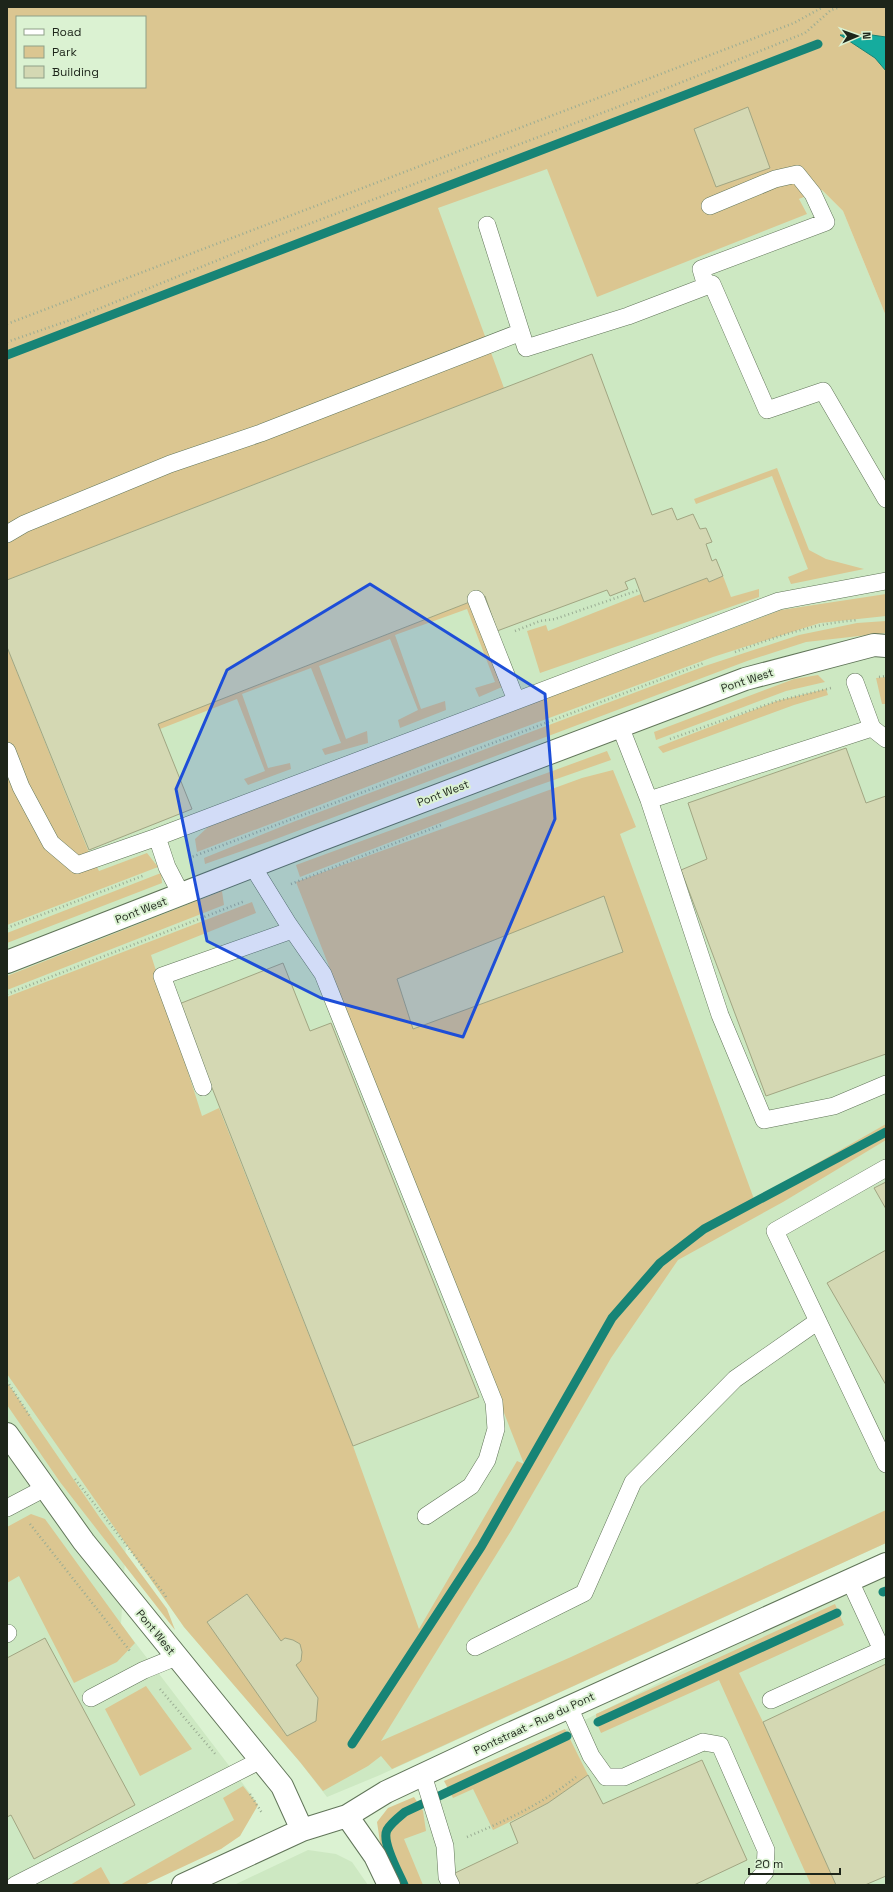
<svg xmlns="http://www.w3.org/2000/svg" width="893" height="1892" viewBox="0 0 893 1892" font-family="'Space Grotesk',sans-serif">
  <rect width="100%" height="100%" fill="#dbf2d2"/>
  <path fill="#cde8c2" d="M554 145 604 278 822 190 843 211 886 316V1543L380 1775 327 1797 300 1762 184 1627 126 1544 121 1624 256 1801 240 1836 123 1885H7V359Z
    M886 1569V1885H404L397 1814Z
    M308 1850 336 1854 352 1862 368 1885H234Z"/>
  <path fill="#dbc691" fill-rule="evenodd" d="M7 7H886V316L843 211 822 190 799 199 807 214 597 297 547 169 438 208 504 388 7 580ZM17 17H145V87H17Z
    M777 468 809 550 826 559 864 569 791 584 788 577 808 569 772 476 696 504 694 499Z
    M723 576 731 597 759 589V597L540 673 527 631 546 625 548 631 641 594 660 595 707 578 709 582Z
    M886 594V616L820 623 713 657 468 748 197 852 195 839 208 827 391 753 604 677 781 610Z
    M472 601 502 687 479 697 475 688 495 682 467 609 395 635 421 709 445 701 446 710 400 728 398 720 418 710 390 639 319 666 346 739 367 731 368 743 325 755 322 749 341 743 311 668 242 694 268 768 290 763 291 769 248 785 244 779 265 771 237 699 160 729 158 724Z
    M886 621V633L806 642 747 661 276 839 205 864 204 858 293 822 705 666 799 635 857 623Z
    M7 647 88 850 99 871 147 853 158 867 7 925Z
    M818 675 825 682 786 691 656 740 654 732 794 679Z
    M886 677V704H882L876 678Z
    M826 689 828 695 794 705 663 753 658 747 777 701Z
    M607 751 611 760 528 789 300 877 296 865Z
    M613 770 636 827 620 834 754 1199 886 1124V1140L783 1202 678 1260 611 1358 511 1531 381 1741 571 1657 886 1510V1543L392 1769 381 1756 368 1766 323 1791 300 1762 184 1627 7 1374V997L252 902 256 913 151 955 202 1116 219 1108 353 1446 419 1629 517 1461 524 1464 296 882 582 778Z
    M161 873 162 883 7 943V933Z
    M222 891 224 905 7 990V976Z
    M7 1382 100 1518 167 1609 175 1630 60 1482 7 1405Z
    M31 1514 45 1519 135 1643 117 1662 74 1683 19 1576 7 1583V1527Z
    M835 1604 844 1625 739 1673 763 1722 836 1885H811L719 1680 601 1733 597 1724 596 1714Z
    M146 1686 192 1749 140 1776 105 1709Z
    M565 1729 588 1775 548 1803 493 1830 473 1789 453 1798 444 1781Z
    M243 1786 258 1805 240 1836 221 1849 144 1885H120L234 1820 223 1798Z
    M414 1797 423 1811 426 1831 404 1839 423 1885H398L380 1842 377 1822 388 1808Z
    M101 1867 111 1885H70Z"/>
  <path fill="#15ac9e" stroke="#178476" d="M840 35H872L886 37V71L875 58Z"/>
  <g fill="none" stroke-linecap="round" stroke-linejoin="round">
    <path stroke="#178476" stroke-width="9" d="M7 355 818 44
      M883 1592 886 1591
      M598 1722 837 1613
      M352 1744 481 1547 612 1318 660 1263 704 1229 886 1132
      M404 1885C399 1873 381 1842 387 1830 391 1823 399 1817 405 1812L567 1736"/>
  </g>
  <path fill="#d4d8b3" stroke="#a1a582" d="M748 107 770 168 716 187 694 129Z
    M592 354 652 515 672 508 677 520 693 514 700 529 706 528 712 542 706 544 712 561 716 559 723 576 709 582 707 578 644 602 635 578 625 582 628 589 610 596 607 590 497 631 485 596 158 724 192 809 89 850 7 647V580Z
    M846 748 866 803 886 796V1054L766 1096 681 870 707 859 688 803Z
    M604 896 623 952 413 1029 397 979Z
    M283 963 310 1031 331 1023 479 1397 353 1446 179 1004Z
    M886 1182V1209L874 1188Z
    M886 1250V1385L827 1283Z
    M247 1594 281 1641 285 1638 293 1640 300 1644 302 1652 301 1661 296 1665 318 1698 316 1721 287 1736 207 1622Z
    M45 1638 135 1805 34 1859 11 1815 7 1817V1658Z
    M886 1664V1876L865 1885H836L763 1722Z
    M702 1760 747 1860 694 1885H458L453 1874 518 1843 510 1823 548 1803 588 1775 603 1804Z"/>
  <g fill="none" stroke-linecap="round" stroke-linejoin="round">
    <g stroke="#617559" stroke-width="18">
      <path id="service" d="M487 225 526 348 628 316 712 284 767 410 823 391 886 499
        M706 286 701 269 826 222 813 194 797 174 775 179 710 206
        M7 534 24 524 170 464 261 433 521 332
        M476 599 516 700
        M620 726 649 800 872 728 855 682
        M872 728 886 739
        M7 751 21 787 51 843 77 865 157 837
        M649 800 720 1015 764 1120 834 1106 886 1084
        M253 867 287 922 323 974 494 1402 496 1429 487 1460 471 1486 426 1516
        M181 894 167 867 157 837 779 601 886 581
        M203 1087 162 976 292 930
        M886 1168 775 1231 886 1464
        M7 1508 45 1488
        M7 1634 8 1633
        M475 1647 584 1593 633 1482 735 1379 818 1321
        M91 1698 144 1670 176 1657
        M771 1700 882 1650 850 1581
        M569 1707 591 1756 606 1777H624L703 1742 720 1745 766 1850 765 1872 753 1885
        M423 1775 445 1846 447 1877 451 1885
        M15 1885 261 1760"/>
    </g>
    <g stroke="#617559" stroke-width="24">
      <path id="minor" d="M7 962 320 840 745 679 874 645 886 646
        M7 1434 84 1542 282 1786 302 1830
        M347 1816 375 1856 389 1885
        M183 1885 302 1830 347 1816 386 1792 503 1737 886 1564"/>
    </g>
    <path stroke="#9aac93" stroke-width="2.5" stroke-dasharray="1 3" stroke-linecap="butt" d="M7 324 794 23 823 7
      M7 342 76 318 277 236 652 94 785 41 805 33 831 10 840 7
      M515 631 540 621 555 619 639 590
      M735 652C775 637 815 623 858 620
      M879 677 886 676
      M670 739 777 701 831 688
      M189 858 704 663
      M291 884 441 825
      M7 928 145 875
      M7 994 245 901
      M7 1381 31 1418
      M75 1479 165 1595 167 1599
      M30 1524 130 1651
      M160 1689 216 1755
      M250 1794 262 1813
      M467 1837C505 1821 544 1803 576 1777"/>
    <use href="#service" stroke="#fff" stroke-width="17"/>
    <use href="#minor" stroke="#fff" stroke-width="22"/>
  </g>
  <path fill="#1d4ed8" fill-opacity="0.2" stroke="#1d4ed8" stroke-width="3" stroke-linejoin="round" d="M370 584 545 694 555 819 463 1037 321 998 207 941 176 789 227 670Z"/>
  <g text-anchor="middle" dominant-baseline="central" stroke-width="4" stroke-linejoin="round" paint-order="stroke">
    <g font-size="11" fill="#1d251a" stroke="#dbf2d2">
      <text transform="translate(747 680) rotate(-18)">Pont West</text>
      <text transform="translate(443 793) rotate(-21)">Pont West</text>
      <text transform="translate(141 910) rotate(-21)">Pont West</text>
      <text transform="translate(156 1632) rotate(51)">Pont West</text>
      <text transform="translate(534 1723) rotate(-25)">Pontstraat - Rue du Pont</text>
    </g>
  </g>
  <rect width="893" height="1892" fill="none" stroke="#1d251a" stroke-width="16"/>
  <rect x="16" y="16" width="130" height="72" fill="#dbf2d2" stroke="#8fa088"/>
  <rect x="24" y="29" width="20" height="6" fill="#ffffff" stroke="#8fa088"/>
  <text x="52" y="36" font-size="12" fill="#1d251a">Road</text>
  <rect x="24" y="46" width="20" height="12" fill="#dbc691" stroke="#8fa088"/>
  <text x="52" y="56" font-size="12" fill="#1d251a">Park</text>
  <rect x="24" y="66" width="20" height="12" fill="#d4d8b3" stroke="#8fa088"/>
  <text x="52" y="76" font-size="12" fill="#1d251a">Building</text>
  <g transform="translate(857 36) rotate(88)" stroke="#dbf2d2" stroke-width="3" paint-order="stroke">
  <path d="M0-3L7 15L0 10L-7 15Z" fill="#1d251a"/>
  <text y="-6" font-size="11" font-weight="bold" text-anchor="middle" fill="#1d251a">N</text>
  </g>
  <path d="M749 1868v6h91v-6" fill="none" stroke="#1d251a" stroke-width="2"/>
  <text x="755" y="1868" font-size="12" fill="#1d251a" stroke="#dbf2d2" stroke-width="3" paint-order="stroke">20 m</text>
</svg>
